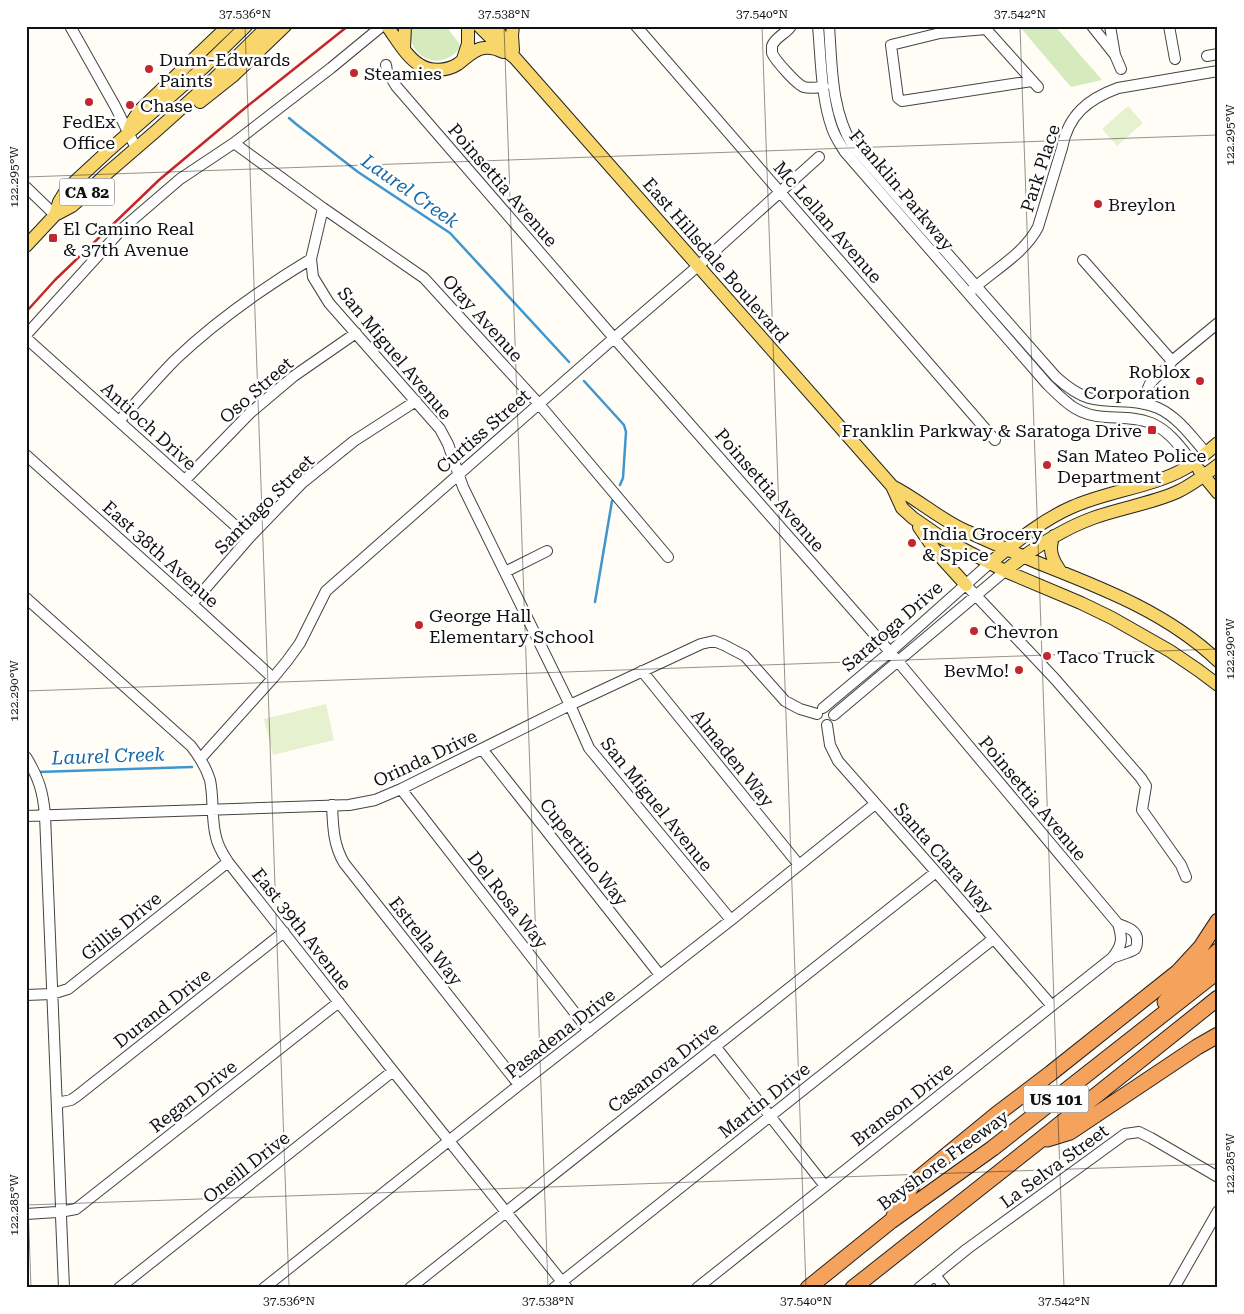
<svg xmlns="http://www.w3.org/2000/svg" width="1244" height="1314" viewBox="0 0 1244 1314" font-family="'Roboto Serif',serif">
<rect width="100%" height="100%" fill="#fffdf5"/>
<path fill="#d5ebbd" d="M410,26H446L461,46C443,74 406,59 410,26Z
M1019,26H1055L1102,80L1071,87Z"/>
<path fill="#e6f2cf" d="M1128,106L1143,123L1117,146L1102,129Z
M326,704L334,740L273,755L264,719Z"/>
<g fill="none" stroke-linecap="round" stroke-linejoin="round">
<path stroke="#3f96cf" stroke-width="2.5" d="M289,118L296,124L358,172L450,233L569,362
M584,381L624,425L626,432L623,478L620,485
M595,602L612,501
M38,772L192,767"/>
<g stroke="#444" stroke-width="12">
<path id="minor" d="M70,26L115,106L136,148
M636,26L995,440
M791,26C786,34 775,37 772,46C772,48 772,51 772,53C775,60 797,85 804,87C810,89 818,87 824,87
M818,26C821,59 821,97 832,128C835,137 840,144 845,152L1047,384C1065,402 1078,416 1106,417C1121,418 1136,417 1151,423C1170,431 1181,448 1193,463
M829,26C832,66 831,111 853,146L1056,377C1066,386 1076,394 1089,398C1111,404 1136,398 1158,408C1178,417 1192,437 1206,453
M1092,26L1115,55L1121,69
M1110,26L1115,55
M1169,26L1175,59
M1207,56L1218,54
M386,65L387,71L396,86L614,338L890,652L1118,924C1123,939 1122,946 1112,958L697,1288
M1032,81L902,101L898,98L891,45L940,33L986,29L1038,87
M234,143L323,208L424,278L539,404L668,557
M26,187L55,215
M323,208L311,259L313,277L329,303L440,429L448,444L463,487L570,705L589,748L731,920
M1083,260L1172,361
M973,289C994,270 1025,253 1038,227L1062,148C1068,115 1088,99 1118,88L1218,71
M26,335L123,228L180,179L234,143L331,68L382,26
M26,338L249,538
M1148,405C1148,400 1147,393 1148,388C1151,377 1167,372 1172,361L1218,323
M119,421C138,401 156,379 176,359C217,320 263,288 311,259
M26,455L192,604L273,678
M185,480L250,413L294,376L356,333
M505,572L547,551
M966,585L1055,679L1141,778L1146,786L1142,810L1181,865L1186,877
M26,598L191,746C199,756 206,767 210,780C214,799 211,819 216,837C218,847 223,854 228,862L393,1071L567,1288
M192,604L249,538L302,483L354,441L416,401
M642,671L799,865
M823,708L890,652L990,563
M834,715L1005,571
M827,725L830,745L838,761L936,872L1052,1006
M482,749L660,975
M26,757C39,778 43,792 45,815L61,1207
M201,758L273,678L287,661L300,643L326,591L614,338L698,266L819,157
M401,789L589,1031
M332,805C333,826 333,844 344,863L519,1085
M26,816L349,805L375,800L401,789L570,705L701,644L714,641L724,645L745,656L785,701L800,709L817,714
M1112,958C1119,955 1129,953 1135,949C1137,947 1137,944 1137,941C1138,930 1126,927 1118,924
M26,995L52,994L68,989L228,862
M715,1046L825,1186
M57,1103L71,1100L77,1096L284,932
M65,1211L76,1209L339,1002
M26,1214L57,1212
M61,1216L64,1288
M935,1275L945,1288
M119,1288L393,1071
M264,1288L519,1085L731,920L875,804
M410,1288L936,872
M554,1288L993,939
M919,1288L967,1249L1125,1134L1139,1132L1151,1138L1218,1177
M1174,1288L1218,1211"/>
</g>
<g stroke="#222" stroke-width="14">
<path id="major" d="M387,26C396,38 407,58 420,65C431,72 447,71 458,64C466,58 474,49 484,48C491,47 497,49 503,52
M479,26L492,39L515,58L892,486L902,508L913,518L942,538L1005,571L1081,603L1112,618L1170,651L1198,670L1218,685
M495,26L510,49
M404,48L405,26
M513,50L512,35L513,26
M463,59L468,44V26
M200,102L234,75L285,26
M129,130L132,122L139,111L228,26
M55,215L59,202L67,189L107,152L204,67L246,26
M26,246L55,215L72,206L79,200L105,175L156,131L214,79L268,26
M1199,470L1218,493
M892,486C918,499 939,519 966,531C993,543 1019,555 1046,566C1107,590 1170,615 1218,661
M919,527L937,553L966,585
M1054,536C1047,549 1053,561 1061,572
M990,563C1016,542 1042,520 1072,507C1108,491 1152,487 1184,469C1197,462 1207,452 1218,443
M1005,571C1032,549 1060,530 1093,518C1120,508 1150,504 1177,492C1192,485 1205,475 1218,465"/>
</g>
<g stroke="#222" stroke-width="17">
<path id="highway" d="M1165,1002L1218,951
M1047,1139L1070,1132L1197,1047L1218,1035
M894,1216L914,1182L997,1114L1051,1073L1178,972L1201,947L1218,921
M808,1288L891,1221L993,1148L1218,971
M853,1288L1039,1141L1218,998"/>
</g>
<use href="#minor" stroke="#fff" stroke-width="10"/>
<use href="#major" stroke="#f9d66b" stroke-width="12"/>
<use href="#highway" stroke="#f5a25d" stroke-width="15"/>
<path stroke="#c4262e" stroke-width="2.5" d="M26,312L55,280L159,180L245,108L348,26"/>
</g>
<path fill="none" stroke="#111" stroke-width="1" stroke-opacity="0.45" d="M245,26L289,1288M504,26L548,1288M762,26L806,1288M1020,26L1064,1288M26,177L1218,135M26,691L1218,649M26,1145L31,1288M26,1205L1218,1164"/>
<g fill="#c4262e" stroke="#fff" stroke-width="2">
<circle cx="149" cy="69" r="5"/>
<circle cx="354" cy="73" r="5"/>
<circle cx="89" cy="102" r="5"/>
<circle cx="130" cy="105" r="5"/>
<circle cx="1098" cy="204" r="5"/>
<rect x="48" y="233" width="10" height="10" rx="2.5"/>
<circle cx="1200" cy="381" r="5"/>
<rect x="1147" y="425" width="10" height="10" rx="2.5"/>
<circle cx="1047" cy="465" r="5"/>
<circle cx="912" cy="543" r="5"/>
<circle cx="419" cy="625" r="5"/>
<circle cx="974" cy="631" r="5"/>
<circle cx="1047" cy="656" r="5"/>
<circle cx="1019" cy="670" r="5"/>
</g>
<g text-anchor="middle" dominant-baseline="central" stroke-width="5" stroke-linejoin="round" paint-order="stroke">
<g fill="#fff" stroke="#585858" stroke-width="1">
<rect x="59.5" y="178.5" width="55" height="27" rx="4"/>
<rect x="1023.5" y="1085.5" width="65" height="27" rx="4"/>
</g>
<g font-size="16" font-weight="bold" fill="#111">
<text x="87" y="192">CA 82</text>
<text x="1056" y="1099">US 101</text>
</g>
<g font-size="18" fill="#111" stroke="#fff" text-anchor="start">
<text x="159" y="59">Dunn-Edwards<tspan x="159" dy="21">Paints</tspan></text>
<text x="364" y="73">Steamies</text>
<text x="140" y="105">Chase</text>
<text x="89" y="121" text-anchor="middle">FedEx<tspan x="89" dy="21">Office</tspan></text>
<text x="1108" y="204">Breylon</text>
<text x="63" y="228">El Camino Real<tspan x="63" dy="21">&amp; 37th Avenue</tspan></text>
<text x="1190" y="371" text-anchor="end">Roblox<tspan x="1190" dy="21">Corporation</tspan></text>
<text x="1142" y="430" text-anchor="end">Franklin Parkway &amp; Saratoga Drive</text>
<text x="1057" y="455">San Mateo Police<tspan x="1057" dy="21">Department</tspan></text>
<text x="922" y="533">India Grocery<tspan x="922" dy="21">&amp; Spice</tspan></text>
<text x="429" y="615">George Hall<tspan x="429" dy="21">Elementary School</tspan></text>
<text x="984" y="631">Chevron</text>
<text x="1057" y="656">Taco Truck</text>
<text x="1009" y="670" text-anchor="end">BevMo!</text>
</g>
<g font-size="18" fill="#111" stroke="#fff">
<text transform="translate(1040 168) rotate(-72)">Park Place</text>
<text transform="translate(503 185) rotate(49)">Poinsettia Avenue</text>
<text transform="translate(902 190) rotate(50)">Franklin Parkway</text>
<text transform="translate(828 222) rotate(49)">Mc Lellan Avenue</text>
<text transform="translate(716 260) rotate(49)">East Hillsdale Boulevard</text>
<text transform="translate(483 318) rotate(48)">Otay Avenue</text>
<text transform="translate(395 353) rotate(50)">San Miguel Avenue</text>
<text transform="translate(256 390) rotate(-41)">Oso Street</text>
<text transform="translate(149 426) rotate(42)">Antioch Drive</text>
<text transform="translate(483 431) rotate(-41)">Curtiss Street</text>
<text transform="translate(770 490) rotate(49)">Poinsettia Avenue</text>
<text transform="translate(264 504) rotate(-45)">Santiago Street</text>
<text transform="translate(161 554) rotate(42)">East 38th Avenue</text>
<text transform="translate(892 626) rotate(-41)">Saratoga Drive</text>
<text transform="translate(425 758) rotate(-25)">Orinda Drive</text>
<text transform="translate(733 758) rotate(51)">Almaden Way</text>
<text transform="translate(1033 798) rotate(50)">Poinsettia Avenue</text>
<text transform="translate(657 804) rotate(51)">San Miguel Avenue</text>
<text transform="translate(584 852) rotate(52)">Cupertino Way</text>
<text transform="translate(944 858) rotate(49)">Santa Clara Way</text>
<text transform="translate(508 900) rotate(52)">Del Rosa Way</text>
<text transform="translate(121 926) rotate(-39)">Gillis Drive</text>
<text transform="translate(302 929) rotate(52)">East 39th Avenue</text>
<text transform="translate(426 941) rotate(52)">Estrella Way</text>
<text transform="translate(162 1008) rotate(-38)">Durand Drive</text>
<text transform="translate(560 1033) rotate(-38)">Pasadena Drive</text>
<text transform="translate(663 1067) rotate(-38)">Casanova Drive</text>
<text transform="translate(193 1096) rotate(-38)">Regan Drive</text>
<text transform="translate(764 1100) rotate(-38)">Martin Drive</text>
<text transform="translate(902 1104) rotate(-38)">Branson Drive</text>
<text transform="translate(943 1160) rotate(-36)">Bayshore Freeway</text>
<text transform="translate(1054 1166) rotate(-36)">La Selva Street</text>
<text transform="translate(246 1167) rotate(-38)">Oneill Drive</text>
</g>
<g font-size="19" font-style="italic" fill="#1768a6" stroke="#fff">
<text transform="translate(410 191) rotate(35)">Laurel Creek</text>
<text transform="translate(108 756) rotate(-2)">Laurel Creek</text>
</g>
</g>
<rect width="1244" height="1314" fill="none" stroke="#ffffff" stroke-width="55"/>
<rect x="28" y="28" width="1188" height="1258" fill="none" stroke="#111" stroke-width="2"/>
<g font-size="12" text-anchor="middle" fill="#111">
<text x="245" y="18">37.536°N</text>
<text x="504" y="18">37.538°N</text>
<text x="762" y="18">37.540°N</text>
<text x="1020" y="18">37.542°N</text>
<text transform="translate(1230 135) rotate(-90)" y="4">122.295°W</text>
<text transform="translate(14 177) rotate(-90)" y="4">122.295°W</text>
<text transform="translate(1230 649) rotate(-90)" y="4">122.290°W</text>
<text transform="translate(14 691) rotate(-90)" y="4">122.290°W</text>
<text transform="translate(1230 1164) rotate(-90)" y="4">122.285°W</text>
<text transform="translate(14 1205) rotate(-90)" y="4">122.285°W</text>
<text x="289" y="1305">37.536°N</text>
<text x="548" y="1305">37.538°N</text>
<text x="806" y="1305">37.540°N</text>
<text x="1064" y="1305">37.542°N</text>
</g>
</svg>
